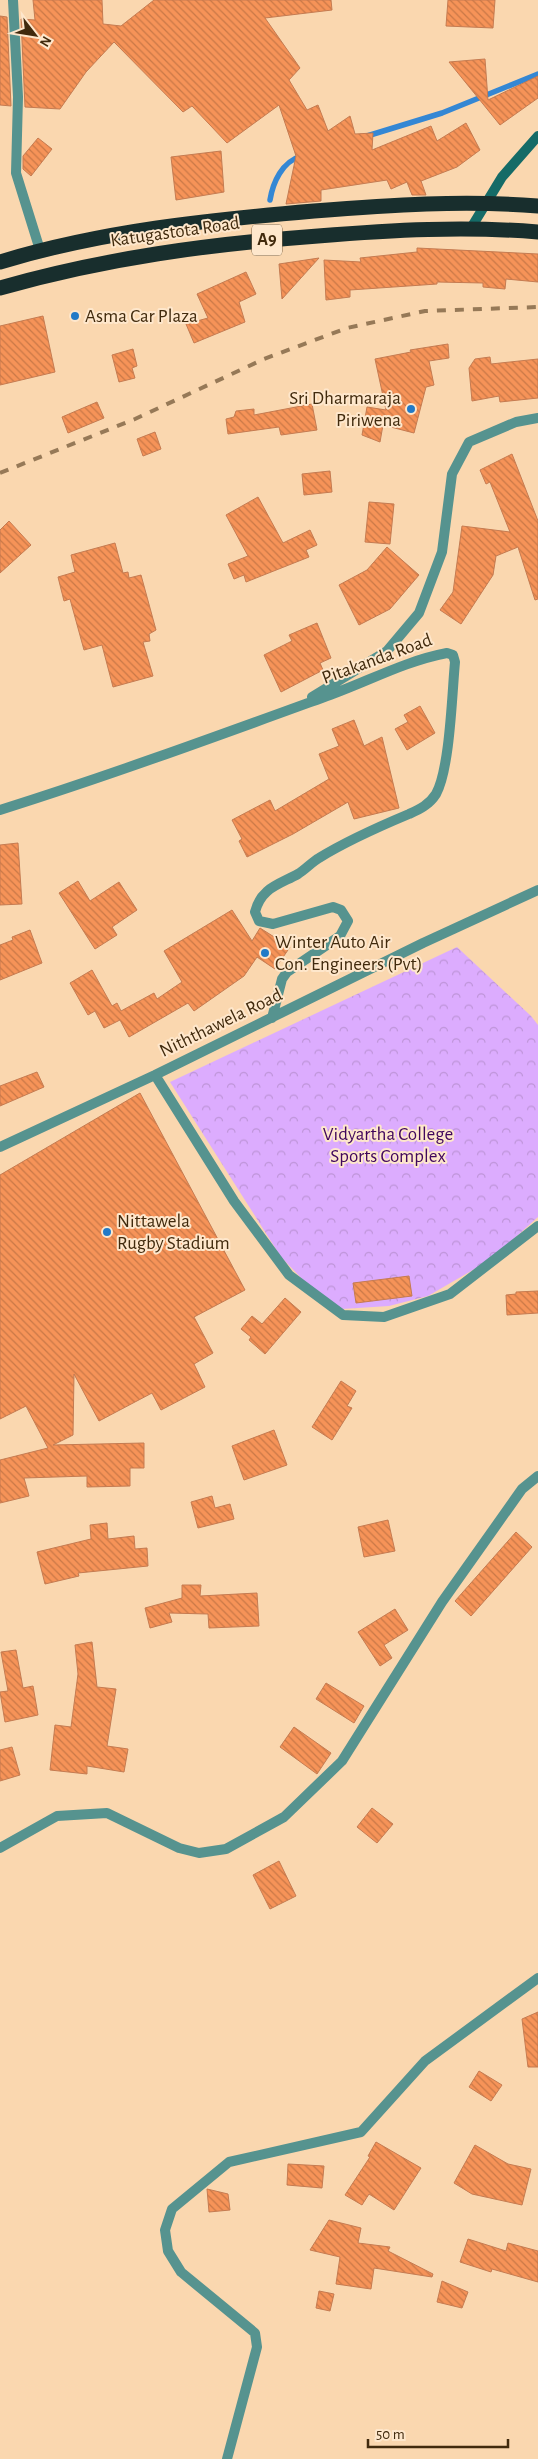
<svg xmlns="http://www.w3.org/2000/svg" width="538" height="2459" viewBox="0 0 538 2459" font-family="'Alegreya Sans',sans-serif">
<defs>
<pattern id="park-crowns" width="20" height="18" patternUnits="userSpaceOnUse" patternTransform="scale(1.25)"><rect width="20" height="18" fill="#dcacfe"/><path d="M2 6a3 3 0 1 1 6 0M12 15a3 3 0 1 1 6 0" fill="none" stroke="#be94d8"/></pattern>
<pattern id="building-back-hatch" width="6" height="6" patternUnits="userSpaceOnUse" patternTransform="scale(1.25)"><rect width="6" height="6" fill="#f69358"/><path d="M-1 5l2 2M0 0l6 6M5-1l2 2" fill="none" stroke="#c97847"/></pattern>
</defs>
<rect width="100%" height="100%" fill="#fad7af"/>
<path fill="url(#park-crowns)" d="M457,947L531,1016L538,1025V1217L490,1260L428,1296L389,1306L342,1309L308,1285L281,1257L170,1082Z"/>
<g fill="none" stroke-linecap="round" stroke-linejoin="round">
<path stroke="#3487d4" stroke-width="5.5" d="M367,136L442,113L538,74
M270,200C273,182 282,162 301,156"/>
</g>
<path fill="url(#building-back-hatch)" stroke="#c57b51" d="M33,0H102L103,24L121,26L154,0H331L332,10L265,18L300,68L289,80L307,110L318,105L328,131L350,116L355,134L373,133L372,150L431,126L437,141L466,123L480,150L457,167L421,181L426,195H412L407,182L391,189L387,180L321,190V201L286,204L296,156L279,105L227,143L192,106L183,112L114,42L86,72L60,109L25,107L21,19L35,20Z
M448,0H495L493,28L446,26Z
M0,16L7,17L11,106L0,105Z
M485,59L488,100L538,76V98L500,125L449,62Z
M38,138L52,149L31,176L23,169V156Z
M221,151L224,192L176,200L171,157Z
M417,248L538,254V282L506,279L505,289L483,287V283L437,282V284L350,290V297L326,300L324,260L361,262L360,258L417,252Z
M319,258L282,299L279,264Z
M246,272L256,294L239,302L245,322L194,343L186,324L208,318L197,294Z
M43,316L55,372L0,385V326Z
M448,344L449,358L429,361L434,385L426,387L414,433L383,425L380,442L362,435L367,407L386,410L375,359L411,352L410,350Z
M133,349L137,366L132,368L135,378L119,382L112,355Z
M490,357L491,364L538,359V398L500,402L499,396L472,401L469,368L475,359Z
M97,402L104,418L68,433L62,417Z
M312,404L317,430L281,435L279,427L228,434L226,419L234,417L236,411L254,409V415Z
M155,432L161,449L143,456L137,439Z
M512,454L538,521V599L535,600L518,547L496,556L493,575L461,624L440,610L453,592L462,526L510,532L490,482L486,484L480,470Z
M330,471L332,492L304,495L302,474Z
M258,497L283,543L310,530L317,545L306,550L309,557L246,582L244,575L234,579L228,564L248,556L226,515Z
M369,502L394,504L390,544L365,542Z
M9,521L31,545L0,573V530Z
M115,543L123,573L128,572L129,578L141,575L156,630L149,634L150,641L143,642L153,676L113,687L102,645L84,650L70,599L64,601L58,577L75,572L71,555Z
M387,547L419,575L390,609L359,625L339,585L367,570Z
M317,623L331,658L320,663L323,670L281,692L264,655L292,641L289,635Z
M420,706L435,733L407,750L395,729L408,722L404,715Z
M354,720L364,746L382,737L399,808L354,819L348,802L293,834L247,857L239,841L242,839L232,820L270,800L275,811L329,779L319,754L339,746L332,729Z
M18,843L22,904L0,905V845Z
M78,881L90,901L119,882L137,910L112,927L117,935L95,949L59,893Z
M232,910L252,941L260,928L290,947L275,969L257,957L244,976L194,1011L188,1003L129,1037L120,1020L104,1028L95,1011L88,1015L70,983L92,970L112,1006L117,1003L121,1011L154,993L157,999L182,982L164,951Z
M30,930L42,963L0,980V945L13,940L12,937Z
M37,1072L44,1087L0,1106V1086Z
M140,1093L245,1290L194,1317L213,1353L194,1364L205,1387L161,1410L152,1393L99,1421L74,1374L73,1435L53,1445L144,1443V1468H130V1486L87,1487V1476L24,1478L29,1496L0,1503V1460L48,1448L26,1406L0,1419V1175Z
M409,1276L412,1296L356,1303L353,1283Z
M538,1291V1313L507,1315L506,1295L516,1294V1292Z
M285,1298L301,1312L265,1354L249,1340L251,1337L241,1329L252,1316L262,1324Z
M341,1381L356,1391L347,1406L352,1408L332,1440L312,1427Z
M274,1430L287,1465L244,1480L232,1446Z
M212,1496L215,1508L230,1504L234,1519L198,1528L191,1502Z
M388,1520L395,1551L364,1557L358,1527Z
M107,1523L108,1539L134,1536L135,1549L147,1548L148,1566L78,1573L79,1576L45,1584L37,1552L91,1539L90,1525Z
M516,1532L532,1547L471,1616L455,1601Z
M182,1585H201L200,1596L257,1593L259,1626L209,1628L208,1614L169,1613L172,1622L150,1628L145,1608L182,1598Z
M395,1609L408,1630L384,1645L392,1658L380,1666L358,1632Z
M92,1642L97,1687L116,1689L107,1746L128,1749L124,1772L87,1766V1774L50,1770L55,1725L71,1727L78,1674L75,1645Z
M16,1650L23,1688L33,1686L38,1715L5,1722L0,1692L8,1691L1,1652Z
M326,1683L364,1706L354,1723L316,1699Z
M294,1727L331,1753L317,1774L280,1747Z
M12,1747L20,1775L0,1781V1750Z
M372,1808L393,1824L377,1843L357,1827Z
M279,1861L296,1896L270,1909L253,1875Z
M538,2012V2067H528L522,2019Z
M479,2071L502,2085L491,2101L469,2087Z
M376,2142L421,2168L394,2210L369,2194L362,2205L345,2195L370,2157L368,2156Z
M475,2145L508,2164L531,2169L522,2205L472,2194L454,2183Z
M288,2164L324,2166L322,2188L287,2185Z
M207,2189L228,2194L230,2210L209,2212Z
M329,2220L361,2228L358,2243L390,2247L388,2251L433,2274L432,2277L374,2268L371,2289L336,2284L340,2257L310,2250Z
M468,2239L506,2251L508,2243L538,2251V2282L492,2269L491,2272L460,2262Z
M442,2281L468,2292L462,2308L437,2302Z
M319,2291L334,2294L330,2311L316,2308Z"/>
<g fill="none" stroke-linecap="round" stroke-linejoin="round">
<path stroke="#56938f" stroke-width="10" d="M13,0L18,97L16,173L40,250
M312,697L387,651L419,613L442,552L452,474L469,442L516,422L538,418
M0,810C111,775 220,735 330,695C369,681 405,661 447,653L453,655L455,662C452,693 450,769 436,794C429,805 420,809 409,814C378,827 348,840 319,858C312,862 306,869 298,874C278,885 261,888 255,912L259,921L273,924L333,907L341,910L348,921L340,936L287,972L282,979L272,1018
M155,1075L234,1201L289,1275L343,1315L384,1317L450,1294L538,1226
M0,1147L155,1075L423,943L538,890
M0,1848L57,1816L107,1813L179,1848L199,1853L226,1849L284,1817L342,1761L442,1602L522,1489L538,1476
M227,2459L257,2347L255,2333L181,2272L168,2251L165,2230L172,2209L229,2162L361,2132L425,2061L538,1978"/>
<path stroke="#156b67" stroke-width="10" d="M471,228L502,177L538,136"/>
<path stroke="#182e2d" stroke-width="15" d="M0,262C102,231 208,220 314,211C389,205 464,200 538,206
M0,288C105,258 210,244 318,236C392,230 464,226 538,232"/>
<path stroke="#967957" stroke-width="4" stroke-dasharray="9 9" stroke-linecap="butt" d="M0,473L135,419L264,359L347,328L425,311L538,307"/>
</g>
<g fill="#227ac7" stroke="#fee7cc" stroke-width="2">
<circle cx="75" cy="316" r="5"/>
<circle cx="411" cy="409" r="5"/>
<circle cx="265" cy="953" r="5"/>
<circle cx="107" cy="1232" r="5"/>
</g>
<g text-anchor="middle" dominant-baseline="central" stroke-width="4" stroke-linejoin="round" paint-order="stroke">
<rect fill="#fee7cc" stroke="#7a6346" stroke-width="1" x="252" y="224.5" width="30" height="31" rx="4"/>
<g font-size="18" font-weight="bold" fill="#412a0d">
<text x="267" y="240">A9</text>
</g>
<g font-size="19" fill="#412a0d" stroke="#fee7cc">
<text transform="translate(175 232) rotate(-8)">Katugastota Road</text>
<text transform="translate(377 659) rotate(-20)">Pitakanda Road</text>
<text transform="translate(221 1023) rotate(-26)">Niththawela Road</text>
</g>
<g font-size="19" fill="#412a0d" stroke="#fee7cc" text-anchor="start">
<text x="85" y="316">Asma Car Plaza</text>
<text x="401" y="398" text-anchor="end">Sri Dharmaraja<tspan x="401" dy="22">Piriwena</tspan></text>
<text x="275" y="942">Winter Auto Air<tspan x="275" dy="22">Con. Engineers (Pvt)</tspan></text>
<text x="117" y="1221">Nittawela<tspan x="117" dy="22">Rugby Stadium</tspan></text>
</g>
<g font-size="19" fill="#40065c" stroke="#fee7cc">
<text x="388" y="1134">Vidyartha College<tspan x="388" dy="22">Sports Complex</tspan></text>
</g>
</g>
<g transform="translate(35 35) rotate(121)" stroke="#fee7cc" stroke-width="4" paint-order="stroke">
<path d="M0-4L9 19L0 12L-9 19Z" fill="#412a0d"/>
<text y="-8" font-size="14" font-weight="bold" text-anchor="middle" fill="#412a0d">N</text>
</g>
<path d="M368 2439v8h140v-8" fill="none" stroke="#412a0d" stroke-width="2.5"/>
<text x="376" y="2439" font-size="15" fill="#412a0d" stroke="#fee7cc" stroke-width="4" paint-order="stroke">50 m</text>
</svg>
